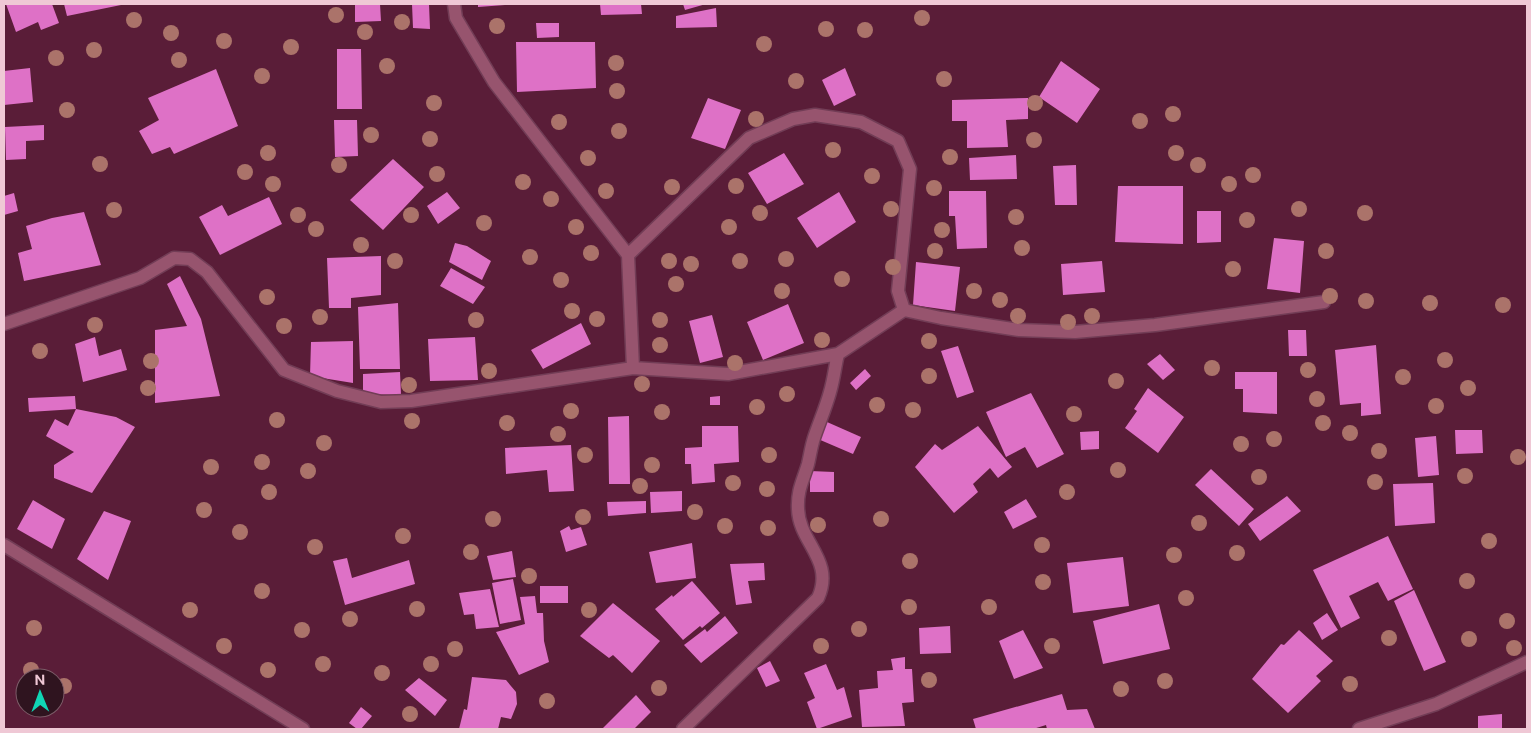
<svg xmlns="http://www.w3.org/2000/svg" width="1531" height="733" viewBox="0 0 1531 733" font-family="'Public Sans',sans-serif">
<rect width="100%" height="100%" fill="#5a1d38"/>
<path fill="#de71c6" d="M6,4H52L59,23L41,30L38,22L16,32Z
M64,4H121V5L67,16Z
M355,4H380L381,21L355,22Z
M412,4H429L430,29L413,28Z
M478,4H505V5L478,7Z
M600,4H641L642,14L601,15Z
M683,4H706L685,10Z
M716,8L717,27L676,28V16Z
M536,23H559V37L537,38Z
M516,42H595L596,88L517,92Z
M337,49H361L362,109H337Z
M1061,61L1100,89L1077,123L1039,97Z
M30,68L33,102L4,105V71Z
M845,68L856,95L834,106L822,80Z
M216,69L238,126L174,154L170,147L152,154L139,131L159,120L148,98Z
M708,98L741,110L725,149L691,138Z
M1028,98V119L1006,120L1008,147L967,148V121H952V100Z
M334,120H357L358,156L335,157Z
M44,125V140L26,141V159L6,160L5,127Z
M784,153L804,184L767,204L748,173Z
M1016,155L1017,179L970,180L969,158Z
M393,159L424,187L383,230L350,200Z
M1076,165L1077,205H1055L1053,166Z
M1118,186H1183V244L1115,242Z
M949,191H986L987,248L957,249L955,216H949Z
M447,192L460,208L438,224L427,206Z
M839,192L856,222L817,248L797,218Z
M14,193L18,211L4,215V196Z
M269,197L282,224L220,255L199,217L222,205L228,216Z
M1197,211H1221V242L1197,243Z
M84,212L101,265L24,281L18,253L32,249L26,226L52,218Z
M1274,238L1304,241L1300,293L1267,289Z
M455,243L467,246L491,261L482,280L449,262Z
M381,256V295L351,298V308H329L327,258Z
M1102,261L1105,292L1063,295L1061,264Z
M916,262L960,267L955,311L913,305Z
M451,268L485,287L473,304L440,286Z
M180,276L201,319L220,396L155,403V330L187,326L167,284Z
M398,303L400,369H360L358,307Z
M788,304L804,343L763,360L747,322Z
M712,315L723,357L700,363L689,321Z
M581,323L591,344L543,369L531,350Z
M1288,330H1306L1307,356H1289Z
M95,337L99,356L121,349L127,370L83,382L75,344Z
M475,337L478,380L430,381L428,339Z
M353,341V383L310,376L311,342Z
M1376,345L1381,414L1361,416V403L1340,405L1335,350Z
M958,346L974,392L957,398L941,351Z
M1160,354L1175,370L1163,380L1147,364Z
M865,369L871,376L856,390L850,383Z
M400,372L401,395L363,394V374Z
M1235,372H1277V414L1243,412V389H1235Z
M1148,388L1184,417L1158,453L1125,428L1137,411L1134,409Z
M1031,393L1064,454L1037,468L1025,447L1006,457L986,412Z
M75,396L76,409L29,412L28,398Z
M720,396V405H710V397Z
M76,409L116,417L135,427L92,493L54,478V465L74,452L46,436L55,419L68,426Z
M629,416L630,484H609L608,417Z
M827,422L861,437L853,454L818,439Z
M702,426H738L739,462L714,464L715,482L692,484L691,464H685V448L702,447Z
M978,426L1012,467L998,478L990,468L973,484L978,492L954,513L915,467L935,444L942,450Z
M1455,430H1482L1483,453L1456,454Z
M1099,431V449L1081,450L1080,432Z
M1436,436L1439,475L1418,477L1415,438Z
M571,445L574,491L549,492L547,470L506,474L505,448Z
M1211,469L1254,509L1239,526L1195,485Z
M810,471L834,472V492H810Z
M1433,483L1435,523L1395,526L1393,484Z
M682,491V511L651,513L650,492Z
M1287,496L1301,511L1260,541L1248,524Z
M1026,499L1037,517L1013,529L1004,512Z
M33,500L65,519L52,549L17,529Z
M646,501V513L608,516L607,502Z
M104,511L131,521L108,580L77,559Z
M569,526L571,530L581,527L587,545L566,552L560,531Z
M1388,536L1413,589L1388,601L1378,582L1349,596L1360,618L1341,628L1313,570Z
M692,543L696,578L656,583L649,552Z
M512,551L516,577L493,580L487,556Z
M1123,557L1129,606L1073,613L1067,563Z
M347,558L352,578L409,560L415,584L345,605L333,561Z
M764,563L765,580L748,581L752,603L736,605L730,564Z
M513,579L521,620L500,624L492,583Z
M692,581L720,613L702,628L700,626L683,640L655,609L672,595L673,597Z
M540,586H568V603H540Z
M490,589L499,627L476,629L474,614L464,615L459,593Z
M1414,590L1446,662L1424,671L1394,601Z
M535,596L537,613H543L544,641L549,662L519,675L496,632L525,624L520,597Z
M613,603L660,641L632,673L613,655L609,658L580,636Z
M1159,604L1170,649L1103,664L1093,621Z
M1327,613L1338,630L1322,640L1313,623Z
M725,616L738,633L701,663L684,645L705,629L707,632Z
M950,626L951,653L920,654L919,628Z
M1023,630L1043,668L1014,679L999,641Z
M1299,630L1333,661L1316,676L1321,681L1288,713L1252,679L1281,644L1284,645Z
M905,657V669H912L914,702L902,703L905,726L862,727L859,690L878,688L877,671L893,670L891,659Z
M770,661L780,681L766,687L757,668Z
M826,664L837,690L844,687L852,717L817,729L807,702L815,698L804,673Z
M472,677L506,680L516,692L517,704L511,719L501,717L498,729H459L464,709L467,710Z
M419,678L447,700L435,716L405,690Z
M1062,694L1067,710L1087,709L1095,729H1047L1046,725L1033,729H976L973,719Z
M636,695L651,712L634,729H602Z
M361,707L372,716L361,729H357L349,723Z
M1502,714V729H1478V716Z"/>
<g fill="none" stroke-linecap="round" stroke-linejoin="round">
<g stroke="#723d56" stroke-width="15">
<path id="minor" d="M454,4L456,18L494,82L628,255L633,368
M628,255L749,138L793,119L815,115L861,122L898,141L910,169L898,291L904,310
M4,324L140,278L174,258L190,259L207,272L284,370L337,391L381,402L411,401L633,368L728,374L838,354L904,310L941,318L1019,330L1075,332L1155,325L1324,302
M4,545L303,729
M683,729L818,598C835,560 799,543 798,509C797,490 803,481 808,464C810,456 811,447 814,438C819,423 826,407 830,392C834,379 835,366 838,354
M1359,729L1436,704L1527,662"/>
</g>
<use href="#minor" stroke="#97546e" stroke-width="12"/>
</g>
<g fill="#ab736a">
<circle cx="336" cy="15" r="8"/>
<circle cx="922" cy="18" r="8"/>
<circle cx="134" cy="20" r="8"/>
<circle cx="402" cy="22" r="8"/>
<circle cx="497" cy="26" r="8"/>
<circle cx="826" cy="29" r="8"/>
<circle cx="865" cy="30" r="8"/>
<circle cx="365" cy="32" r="8"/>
<circle cx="171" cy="33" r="8"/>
<circle cx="224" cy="41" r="8"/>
<circle cx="764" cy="44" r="8"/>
<circle cx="291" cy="47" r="8"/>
<circle cx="94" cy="50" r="8"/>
<circle cx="56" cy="58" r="8"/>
<circle cx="179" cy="60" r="8"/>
<circle cx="616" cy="63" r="8"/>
<circle cx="387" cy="66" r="8"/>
<circle cx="262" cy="76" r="8"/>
<circle cx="944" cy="79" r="8"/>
<circle cx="796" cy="81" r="8"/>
<circle cx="617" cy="91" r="8"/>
<circle cx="434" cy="103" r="8"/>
<circle cx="1035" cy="103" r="8"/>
<circle cx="67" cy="110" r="8"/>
<circle cx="1173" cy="114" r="8"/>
<circle cx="756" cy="119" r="8"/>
<circle cx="1140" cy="121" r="8"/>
<circle cx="559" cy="122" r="8"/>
<circle cx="619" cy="131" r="8"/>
<circle cx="371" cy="135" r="8"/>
<circle cx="430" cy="139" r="8"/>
<circle cx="1034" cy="140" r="8"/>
<circle cx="833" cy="150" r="8"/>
<circle cx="268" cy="153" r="8"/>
<circle cx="1176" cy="153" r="8"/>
<circle cx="950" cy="157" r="8"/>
<circle cx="588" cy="158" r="8"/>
<circle cx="100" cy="164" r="8"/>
<circle cx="339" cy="165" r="8"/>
<circle cx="1198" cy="165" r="8"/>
<circle cx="245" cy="172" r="8"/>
<circle cx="437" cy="174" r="8"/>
<circle cx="1253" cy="175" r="8"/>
<circle cx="872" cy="176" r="8"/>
<circle cx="523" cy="182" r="8"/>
<circle cx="273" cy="184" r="8"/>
<circle cx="1229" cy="184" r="8"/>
<circle cx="736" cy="186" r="8"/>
<circle cx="672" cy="187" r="8"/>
<circle cx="934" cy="188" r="8"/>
<circle cx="606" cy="191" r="8"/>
<circle cx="551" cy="199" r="8"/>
<circle cx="891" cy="209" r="8"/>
<circle cx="1299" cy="209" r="8"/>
<circle cx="114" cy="210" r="8"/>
<circle cx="760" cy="213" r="8"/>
<circle cx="1365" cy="213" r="8"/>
<circle cx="298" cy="215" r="8"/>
<circle cx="411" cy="215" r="8"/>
<circle cx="1016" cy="217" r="8"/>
<circle cx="1247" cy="220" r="8"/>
<circle cx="484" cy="223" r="8"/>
<circle cx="576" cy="227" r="8"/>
<circle cx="729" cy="227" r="8"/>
<circle cx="316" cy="229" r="8"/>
<circle cx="942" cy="230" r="8"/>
<circle cx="361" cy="245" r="8"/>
<circle cx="1022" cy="248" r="8"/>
<circle cx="935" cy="251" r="8"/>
<circle cx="1326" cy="251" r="8"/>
<circle cx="591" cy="253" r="8"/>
<circle cx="530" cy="257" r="8"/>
<circle cx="786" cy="259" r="8"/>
<circle cx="395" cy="261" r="8"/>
<circle cx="669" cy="261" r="8"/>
<circle cx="740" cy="261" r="8"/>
<circle cx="691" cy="264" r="8"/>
<circle cx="893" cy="267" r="8"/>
<circle cx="1233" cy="269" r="8"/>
<circle cx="842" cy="279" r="8"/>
<circle cx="561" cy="280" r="8"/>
<circle cx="676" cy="284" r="8"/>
<circle cx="782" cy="291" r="8"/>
<circle cx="974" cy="291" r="8"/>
<circle cx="1330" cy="296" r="8"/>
<circle cx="267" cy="297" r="8"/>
<circle cx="1000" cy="300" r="8"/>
<circle cx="1366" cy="301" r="8"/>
<circle cx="1430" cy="303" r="8"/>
<circle cx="1503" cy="305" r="8"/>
<circle cx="572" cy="311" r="8"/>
<circle cx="1018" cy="316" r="8"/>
<circle cx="1092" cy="316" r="8"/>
<circle cx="320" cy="317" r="8"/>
<circle cx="597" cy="319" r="8"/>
<circle cx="476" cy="320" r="8"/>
<circle cx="660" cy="320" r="8"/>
<circle cx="1068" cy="322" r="8"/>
<circle cx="95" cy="325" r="8"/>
<circle cx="284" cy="326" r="8"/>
<circle cx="822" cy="340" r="8"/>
<circle cx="929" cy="341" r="8"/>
<circle cx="660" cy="345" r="8"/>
<circle cx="40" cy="351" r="8"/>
<circle cx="1445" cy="360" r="8"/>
<circle cx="151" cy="361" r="8"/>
<circle cx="735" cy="363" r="8"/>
<circle cx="1212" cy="368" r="8"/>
<circle cx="1308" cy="370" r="8"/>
<circle cx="489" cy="371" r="8"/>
<circle cx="929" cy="376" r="8"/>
<circle cx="1403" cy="377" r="8"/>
<circle cx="1116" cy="381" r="8"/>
<circle cx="642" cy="384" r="8"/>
<circle cx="409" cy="385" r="8"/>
<circle cx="148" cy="388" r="8"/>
<circle cx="1468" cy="388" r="8"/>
<circle cx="787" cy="394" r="8"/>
<circle cx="1317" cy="399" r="8"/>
<circle cx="877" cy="405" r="8"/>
<circle cx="1436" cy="406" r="8"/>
<circle cx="757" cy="407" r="8"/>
<circle cx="913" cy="410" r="8"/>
<circle cx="571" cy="411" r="8"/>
<circle cx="662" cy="412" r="8"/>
<circle cx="1074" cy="414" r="8"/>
<circle cx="277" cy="420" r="8"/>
<circle cx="412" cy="421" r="8"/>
<circle cx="507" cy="423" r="8"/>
<circle cx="1323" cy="423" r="8"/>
<circle cx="1350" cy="433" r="8"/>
<circle cx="558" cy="434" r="8"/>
<circle cx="1274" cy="439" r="8"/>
<circle cx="324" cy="443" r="8"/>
<circle cx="1241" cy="444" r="8"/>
<circle cx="1379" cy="451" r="8"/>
<circle cx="585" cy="455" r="8"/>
<circle cx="769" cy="455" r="8"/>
<circle cx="1518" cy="457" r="8"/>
<circle cx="262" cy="462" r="8"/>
<circle cx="652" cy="465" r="8"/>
<circle cx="211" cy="467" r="8"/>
<circle cx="1118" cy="470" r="8"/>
<circle cx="308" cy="471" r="8"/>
<circle cx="1465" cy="476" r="8"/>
<circle cx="1259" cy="477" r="8"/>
<circle cx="1375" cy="482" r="8"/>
<circle cx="733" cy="483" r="8"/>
<circle cx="640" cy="486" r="8"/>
<circle cx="767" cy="489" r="8"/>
<circle cx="269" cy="492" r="8"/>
<circle cx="1067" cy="492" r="8"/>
<circle cx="204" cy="510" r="8"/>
<circle cx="695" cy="512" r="8"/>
<circle cx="583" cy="517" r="8"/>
<circle cx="493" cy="519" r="8"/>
<circle cx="881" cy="519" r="8"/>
<circle cx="1199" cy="523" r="8"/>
<circle cx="818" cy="525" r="8"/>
<circle cx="725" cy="526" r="8"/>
<circle cx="768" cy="528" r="8"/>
<circle cx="240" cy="532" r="8"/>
<circle cx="403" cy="536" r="8"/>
<circle cx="1489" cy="541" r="8"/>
<circle cx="1042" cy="545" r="8"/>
<circle cx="315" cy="547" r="8"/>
<circle cx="471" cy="552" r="8"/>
<circle cx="1237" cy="553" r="8"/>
<circle cx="1174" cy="555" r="8"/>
<circle cx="910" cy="561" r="8"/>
<circle cx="529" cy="576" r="8"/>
<circle cx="1467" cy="581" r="8"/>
<circle cx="1043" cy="582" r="8"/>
<circle cx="262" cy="591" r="8"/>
<circle cx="1186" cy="598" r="8"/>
<circle cx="909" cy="607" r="8"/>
<circle cx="989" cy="607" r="8"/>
<circle cx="417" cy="609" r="8"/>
<circle cx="190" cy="610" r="8"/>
<circle cx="589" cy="610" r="8"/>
<circle cx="350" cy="619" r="8"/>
<circle cx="1507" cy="621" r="8"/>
<circle cx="34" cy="628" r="8"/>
<circle cx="859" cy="629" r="8"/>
<circle cx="302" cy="630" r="8"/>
<circle cx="1389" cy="638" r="8"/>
<circle cx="1469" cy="639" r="8"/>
<circle cx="224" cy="646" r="8"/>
<circle cx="821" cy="646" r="8"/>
<circle cx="1052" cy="646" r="8"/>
<circle cx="1514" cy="648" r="8"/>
<circle cx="455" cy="649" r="8"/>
<circle cx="323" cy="664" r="8"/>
<circle cx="431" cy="664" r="8"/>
<circle cx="31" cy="670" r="8"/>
<circle cx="268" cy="670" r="8"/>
<circle cx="382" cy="673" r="8"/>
<circle cx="929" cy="680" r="8"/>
<circle cx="1165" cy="681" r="8"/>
<circle cx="1350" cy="684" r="8"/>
<circle cx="64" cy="686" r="8"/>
<circle cx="659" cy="688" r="8"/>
<circle cx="1121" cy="689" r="8"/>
<circle cx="547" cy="701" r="8"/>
<circle cx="410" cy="714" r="8"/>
</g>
<rect width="1531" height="733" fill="none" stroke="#efc8d5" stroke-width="10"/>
<g transform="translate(40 693) rotate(359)"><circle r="24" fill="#2f141f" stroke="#7c5c68"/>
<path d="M0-4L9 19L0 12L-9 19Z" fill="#10d5b4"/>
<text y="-8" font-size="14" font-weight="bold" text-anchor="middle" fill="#efc8d5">N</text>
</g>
</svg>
